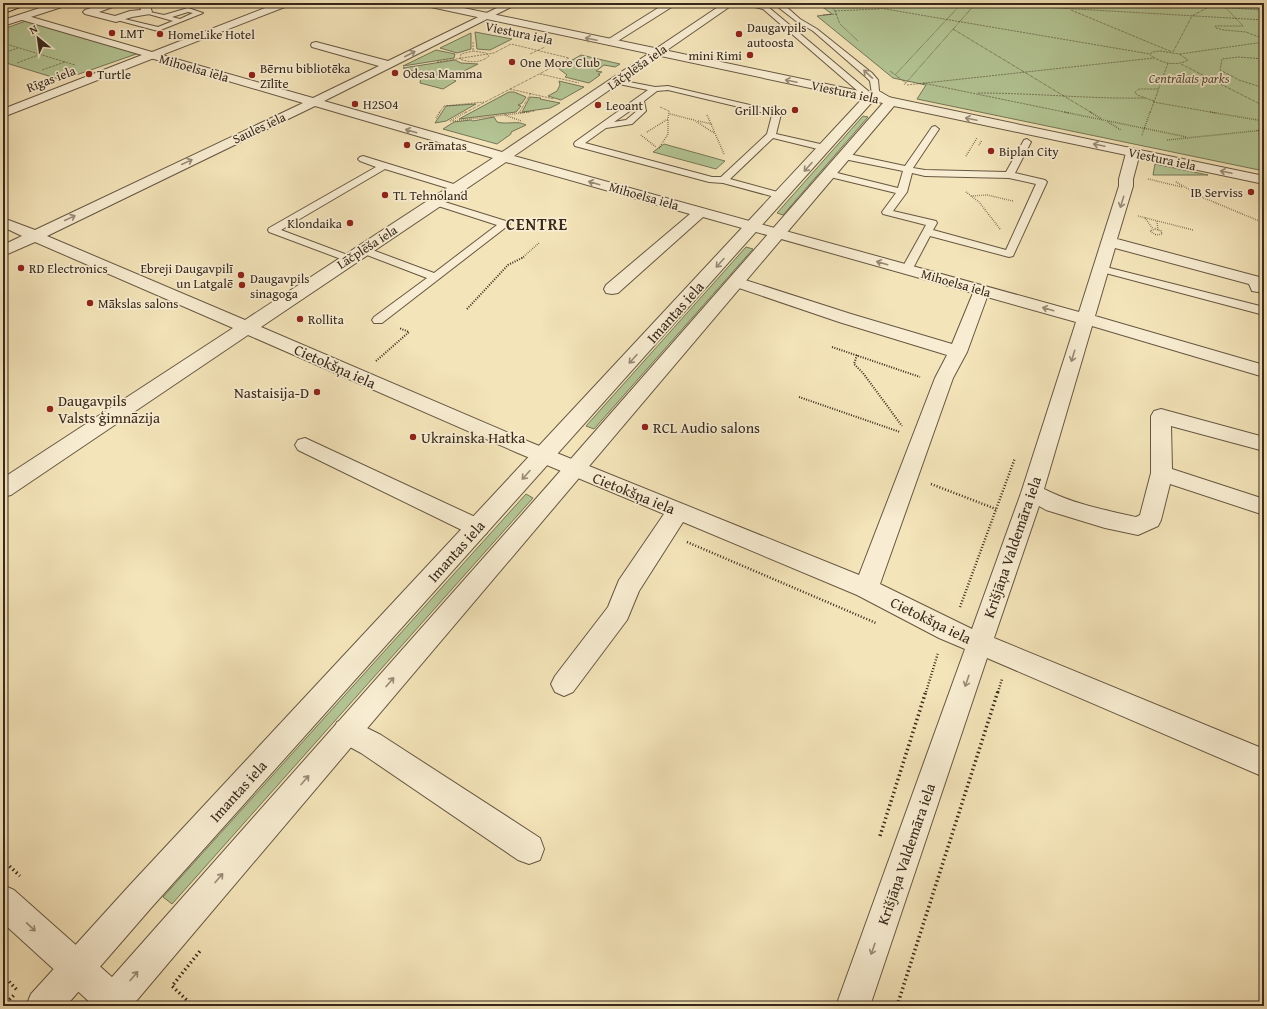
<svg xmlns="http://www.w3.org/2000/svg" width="1267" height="1009" viewBox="0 0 1267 1009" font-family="'Gentium Book Plus',serif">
<rect width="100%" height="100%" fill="#f4e4b9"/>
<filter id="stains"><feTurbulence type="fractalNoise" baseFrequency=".005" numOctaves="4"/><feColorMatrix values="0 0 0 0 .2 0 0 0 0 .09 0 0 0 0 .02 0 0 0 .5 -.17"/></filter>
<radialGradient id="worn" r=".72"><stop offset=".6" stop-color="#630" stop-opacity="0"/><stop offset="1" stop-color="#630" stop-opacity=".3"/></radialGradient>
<path fill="#b4c595" stroke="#767658" d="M817,3H1264V171L917,99L926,85L893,78L817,16L832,14Z
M26,21L139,53L62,80L3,62V29Z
M475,32L512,39L490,50L477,49Z
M471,33V49L457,53L440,48Z
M436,50L455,54L454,58L403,66Z
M581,55L620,64L615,67L604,65L596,71L602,72L598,74L600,75L589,83L565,77L567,75L558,68Z
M455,60L461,63L478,64L450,78L456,81L443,89L420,83L421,77L417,75L421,73L403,68Z
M559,81L584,87L561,100L548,96L557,91L560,85Z
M509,92H514L526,97L522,103L518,105L521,106L516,112L459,119Z
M530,97L541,98L540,99L560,103L550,108L522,112Z
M476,104L446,121L435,123L446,106Z
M863,116L868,117L783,215L777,213Z
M494,117L497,122C508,125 517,120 526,125L511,132V134L497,144L443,129L454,122L471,120L473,121Z
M664,144L725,161L716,169L653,152Z
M1155,164L1208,175H1153Z
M746,247L753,249L594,429L586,426Z
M526,494L533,498L172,904L163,897Z"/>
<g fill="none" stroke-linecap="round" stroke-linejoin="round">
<g stroke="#665742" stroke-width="2">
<path id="service" d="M738,3H753L767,6L873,95V99H867L763,9Z
M776,3H782L800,19L817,29L872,73L878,80L879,91L891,98V102H885L872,94L870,81L866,77L813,31L796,21L778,7Z
M188,8L203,13L158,31L113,19L116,17L158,27L173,21L145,13V11L164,15ZM188,12L193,13L180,19L172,17Z
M614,79L655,87L668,86L780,112L781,114L776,134L829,146L830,148L826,151L773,138L730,179L785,194L787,196L782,199L723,183L709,182L575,146L574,144L575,142L648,90L614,83ZM668,90L772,115L767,134L721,177H712L585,143L606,128L632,124L646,111L644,101L657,91ZM637,106L638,110L626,120L614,122Z
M935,126L939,129L913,168L925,170L1006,172L1024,140L1027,139L1031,142L1015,173L1045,180L1047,182L1013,256L1009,257L930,236L911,272H903L901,270L926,225L883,214L882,212L896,193L826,176L824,174L829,171L898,188L903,171L844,159L839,156L844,153L905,166L932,127ZM912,173L925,176L1009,178L1036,184L1006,250L933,230L937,223L936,221L893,211L907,192Z
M363,156L460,186L462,188L457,191L385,169L281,230L353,257L354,259L353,261L349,262L269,232L268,230L269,228L376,167L360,161L358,159L360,157Z
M435,199L509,222L510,224L382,323H374L372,320L374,317L427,278L359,252L358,250L359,248H367L434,273L497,225L432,204L430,202Z
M1102,266L1264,307V315L1098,271L1097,269Z"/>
</g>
<g stroke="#665742" stroke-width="2">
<path id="pedestrian" d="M278,3H292L290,5L3,117V109L142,55L22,20L20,18L22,16H28L152,52Z"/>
</g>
<g stroke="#665742" stroke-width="2">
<path id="minor" d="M55,3H70L68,5L3,26V20Z
M106,3H120L118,5L99,12L115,16L130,11L141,10L139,3H149L152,12L150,14L132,17L116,22L85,14L83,12L85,10Z
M507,3H519L324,101L502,152L724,3H735L514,156L1079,312L1119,186V179L1126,153L1128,150H1138L1140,153L1133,179V186L1117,239L1263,278L1264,290L1258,292L1252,291L1249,284L1115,248L1095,316L1264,365V377L1092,326L1044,489C1073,504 1105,510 1136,517L1140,515L1151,473V416L1154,411L1161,409L1264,437V451L1171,426L1172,469L1264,499V515L1170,484L1161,520L1158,526L1138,535L1105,528L1046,510L1039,506L994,638L1264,749V777L987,658L870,1006H836L965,649L939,638L857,595L683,522L639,591L627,620L573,692L564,696L555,692L551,684L555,676L608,607L619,580L664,514L518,453L248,335L11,495L3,497V478L233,328L35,242L3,256V245L22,236L3,227V218L35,230L303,103L147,57L146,55L147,53H155L313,98L379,66L312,47L311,45L312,43L316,42L388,61ZM315,106L493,158L245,320L47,236ZM506,162L690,214L606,285L604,289L606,293L612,294L618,293L703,217L973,293L952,344L851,314L742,279L736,277L730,279L728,282L730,285L839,322L947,355L935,378L859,575L532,443L261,327ZM987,297L1076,322L1021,493L972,629L880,584L953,378L967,352Z
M666,3H678L613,44L609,45L604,42Z
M305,438L486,522L489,528L486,534L478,537L470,534L298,450L295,445L298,440Z
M347,718L381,735L540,838L544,849L540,860L529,864L518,860L361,753L337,740L333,731L337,722Z
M3,885L14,890L131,994L136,1006H94L3,923Z"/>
</g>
<g stroke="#665742" stroke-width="2">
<path id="tertiary" d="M421,3H440L1264,176V184L894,106L132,1006H92L97,994L541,493L883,103L873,101L151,908L66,1006H26L31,994L129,886L862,99L426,6Z"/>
</g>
<path stroke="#37281a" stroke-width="1" stroke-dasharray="0.5 1" stroke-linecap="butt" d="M829,3L835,11L840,24L858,41
M850,3L1150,54
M973,3L1264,20
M1056,3L1066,8
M1142,3L1264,10
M1218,3L1226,8L1243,26H1215L1216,28L1224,30L1246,32L1264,39
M886,8L923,3
M1071,10L1172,52
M835,11L879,9
M823,15L837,14
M953,29L1092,113
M473,42V51
M3,43L75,65
M473,51L486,53L489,56C481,63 470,63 460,59L461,54Z
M1160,51L1179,54L1188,60C1176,67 1161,63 1150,55L1152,52Z
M1173,52L1192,16L1216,3
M3,53L18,48
M530,54L545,47
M1180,54L1264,42
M1264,59L1238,57L1222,59L1220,70L1239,80L1264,88
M437,62L494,53L511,44L569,58C535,77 499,94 465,113
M17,63L41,54
M1181,64L1264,106
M42,70L65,62
M890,71L906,83
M540,74L579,83
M895,75L962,3
M923,83L1069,113
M904,85L976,3
M907,85L1154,58
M510,89L554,99
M978,93C1034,93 1089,99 1145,98
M1154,101L1137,95L1135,92L1139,89H1158
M1153,102L1216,113
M660,107L669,111V113
M439,113L444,106L484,102
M519,113L531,93
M520,113L535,111
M1150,113L1168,63"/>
<path stroke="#37281a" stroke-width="1.5" stroke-dasharray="0.5 1.5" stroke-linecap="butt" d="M1064,112L1187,137
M1090,112L1102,119
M1210,112L1264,121
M670,114L694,120L714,133
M505,115L521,121
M707,115L724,154
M436,118L440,112
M450,121L466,112
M453,121L529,112
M698,121L712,124
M1108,122L1121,130
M1258,130L1263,135L1262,141L1264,143
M647,132L668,119L669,112
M641,135L656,147
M1142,135L1150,112
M1167,140L1264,130
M979,145L982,140
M659,148L668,134V120
M966,156L977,138
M1148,179L1182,187
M1176,182L1204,198L1264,223
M966,192L979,202L1000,229
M971,196L987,195L1013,201
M1138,216L1193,230
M1145,218L1153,229
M1157,221L1158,230
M1155,229L1161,231L1162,234L1156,235L1150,231Z
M522,258L539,243"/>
<path stroke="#37281a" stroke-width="2" stroke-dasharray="1 1.5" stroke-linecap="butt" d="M467,309L508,265L524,257
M832,347L920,377
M857,355L854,364L863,373L902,426
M376,361L409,332L399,328
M799,397L900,432"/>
<path stroke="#37281a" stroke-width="2.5" stroke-dasharray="1 2" stroke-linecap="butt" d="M931,484L996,509
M687,542L876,623
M960,607L1015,458
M926,692L938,653
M998,692L1002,679"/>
<path stroke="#37281a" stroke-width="3.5" stroke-dasharray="1.5 3" stroke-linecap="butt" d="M880,836L926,691
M3,860L20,876
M3,975L17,990
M3,1006L14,995
M193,1006L172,986L200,951
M897,1006L998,691"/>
<use href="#service" fill="#f8edd2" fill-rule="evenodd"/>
<use href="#pedestrian" fill="#f8edd2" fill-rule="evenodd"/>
<use href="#minor" fill="#f8edd2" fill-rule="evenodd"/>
<use href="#tertiary" fill="#f8edd2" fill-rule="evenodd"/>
<path stroke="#37281a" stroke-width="1" d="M3,14L32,3"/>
</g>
<defs><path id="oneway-shaft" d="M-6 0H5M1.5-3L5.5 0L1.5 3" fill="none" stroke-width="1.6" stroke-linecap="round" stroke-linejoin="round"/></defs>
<g stroke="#988a76">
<use href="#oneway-shaft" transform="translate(591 39) rotate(-168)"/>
<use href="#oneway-shaft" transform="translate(410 54) rotate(-27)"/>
<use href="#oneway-shaft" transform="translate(868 74) rotate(-137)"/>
<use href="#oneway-shaft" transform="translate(791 81) rotate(-168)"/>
<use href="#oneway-shaft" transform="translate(971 119) rotate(-168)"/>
<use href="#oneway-shaft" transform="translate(411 131) rotate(-164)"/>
<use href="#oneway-shaft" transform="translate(1099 145) rotate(-168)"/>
<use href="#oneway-shaft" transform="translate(187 162) rotate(-25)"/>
<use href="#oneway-shaft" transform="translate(808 167) rotate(132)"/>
<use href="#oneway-shaft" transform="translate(1226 172) rotate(-168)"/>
<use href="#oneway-shaft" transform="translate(594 183) rotate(-164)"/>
<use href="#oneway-shaft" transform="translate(1122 202) rotate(107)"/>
<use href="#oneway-shaft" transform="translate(70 218) rotate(-25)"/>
<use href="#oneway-shaft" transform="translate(720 263) rotate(132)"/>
<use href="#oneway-shaft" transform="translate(882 263) rotate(-164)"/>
<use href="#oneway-shaft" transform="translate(1048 309) rotate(-164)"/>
<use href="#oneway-shaft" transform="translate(1073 356) rotate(107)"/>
<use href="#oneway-shaft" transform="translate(633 359) rotate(132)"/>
<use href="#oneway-shaft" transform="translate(526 475) rotate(132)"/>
<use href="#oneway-shaft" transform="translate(967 681) rotate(109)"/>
<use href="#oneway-shaft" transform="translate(390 682) rotate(-49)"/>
<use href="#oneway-shaft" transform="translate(305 780) rotate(-49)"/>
<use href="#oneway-shaft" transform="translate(219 878) rotate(-49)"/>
<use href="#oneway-shaft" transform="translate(31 927) rotate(43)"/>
<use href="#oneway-shaft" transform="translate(873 949) rotate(109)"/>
<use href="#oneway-shaft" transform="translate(134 976) rotate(-49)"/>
</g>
<g fill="#8f2418" stroke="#f8edd2" stroke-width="1.5">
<circle cx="112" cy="33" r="4"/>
<circle cx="160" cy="34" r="4"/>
<circle cx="739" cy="34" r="4"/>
<circle cx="750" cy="55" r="4"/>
<circle cx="512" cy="62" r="4"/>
<circle cx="395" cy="73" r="4"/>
<circle cx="89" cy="74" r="4"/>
<circle cx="252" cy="75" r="4"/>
<circle cx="355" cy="104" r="4"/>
<circle cx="598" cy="105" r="4"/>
<circle cx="795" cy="110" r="4"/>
<circle cx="407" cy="145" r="4"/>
<circle cx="991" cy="151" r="4"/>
<circle cx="1251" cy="192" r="4"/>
<circle cx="385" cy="195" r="4"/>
<circle cx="350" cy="223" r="4"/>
<circle cx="21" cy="268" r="4"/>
<circle cx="241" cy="275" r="4"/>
<circle cx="242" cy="285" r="4"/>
<circle cx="90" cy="303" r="4"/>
<circle cx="300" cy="319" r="4"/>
<circle cx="317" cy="392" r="4"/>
<circle cx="50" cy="409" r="4"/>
<circle cx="645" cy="427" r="4"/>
<circle cx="413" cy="437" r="4"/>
</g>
<g text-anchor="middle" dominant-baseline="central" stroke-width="3.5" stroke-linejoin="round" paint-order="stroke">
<g font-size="13" fill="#37281a" stroke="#f8edd2" text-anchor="start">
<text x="747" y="27">Daugavpils<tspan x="747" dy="15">autoosta</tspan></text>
<text x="120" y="33">LMT</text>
<text x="168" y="34">HomeLike Hotel</text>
<text x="742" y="55" text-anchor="end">mini Rimi</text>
<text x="520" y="62">One More Club</text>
<text x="260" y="68">Bērnu bibliotēka<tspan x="260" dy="15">Zīlīte</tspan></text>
<text x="403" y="73">Odesa Mamma</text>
<text x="97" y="74">Turtle</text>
<text x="363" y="104">H2SO4</text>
<text x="606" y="105">Leoant</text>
<text x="787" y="110" text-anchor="end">Grill Niko</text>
<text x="415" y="145">Grāmatas</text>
<text x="999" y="151">Biplan City</text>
<text x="1243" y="192" text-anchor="end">IB Serviss</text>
<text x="393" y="195">TL Tehnoland</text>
<text x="342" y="223" text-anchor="end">Klondaika</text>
<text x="29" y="268">RD Electronics</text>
<text x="233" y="268" text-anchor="end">Ebreji Daugavpilī<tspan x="233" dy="15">un Latgalē</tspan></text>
<text x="250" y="278">Daugavpils<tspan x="250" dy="15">sinagoga</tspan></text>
<text x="98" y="303">Mākslas salons</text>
<text x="308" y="319">Rollita</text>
</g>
<g font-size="13" fill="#37281a" stroke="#f8edd2">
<text transform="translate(519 33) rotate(12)">Viestura iela</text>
<text transform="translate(637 67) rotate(-35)">Lāčplēša iela</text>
<text transform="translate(194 68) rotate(16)">Mihoelsa iela</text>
<text transform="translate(51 79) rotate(-21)">Rīgas iela</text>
<text transform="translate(845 92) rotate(12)">Viestura iela</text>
<text transform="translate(259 128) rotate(-25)">Saules iela</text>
<text transform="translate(1162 159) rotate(12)">Viestura iela</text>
<text transform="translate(644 196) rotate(16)">Mihoelsa iela</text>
<text transform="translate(367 247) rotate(-33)">Lāčplēša iela</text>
<text transform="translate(956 283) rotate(16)">Mihoelsa iela</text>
</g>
<g font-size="13" font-style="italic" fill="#564f39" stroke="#f8edd2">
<text x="1189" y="78">Centrālais parks</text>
</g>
<g font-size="15" fill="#37281a" stroke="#f8edd2">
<text transform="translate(675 312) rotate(-48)">Imantas iela</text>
<text transform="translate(335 366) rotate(24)">Cietokšņa iela</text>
<text transform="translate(634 493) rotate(22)">Cietokšņa iela</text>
<text transform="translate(1012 547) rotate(-71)">Krišjāņa Valdemāra iela</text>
<text transform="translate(456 551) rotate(-48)">Imantas iela</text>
<text transform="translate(931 620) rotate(26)">Cietokšņa iela</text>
<text transform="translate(238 791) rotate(-48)">Imantas iela</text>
<text transform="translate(906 854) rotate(-71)">Krišjāņa Valdemāra iela</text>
</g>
<g font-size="15" fill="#37281a" stroke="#f8edd2" text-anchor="start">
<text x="309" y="392" text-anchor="end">Nastaisija-D</text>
<text x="58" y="400">Daugavpils<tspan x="58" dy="17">Valsts ģimnāzija</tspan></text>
<text x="653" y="427">RCL Audio salons</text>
<text x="421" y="437">Ukrainska Hatka</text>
</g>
<g font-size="16" font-weight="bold" letter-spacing="1" fill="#37281a" stroke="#f8edd2">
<text x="537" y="224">CENTRE</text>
</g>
</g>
<rect width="1267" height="1009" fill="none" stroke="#f4e4b9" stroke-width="16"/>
<rect x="4" y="4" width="1259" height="1001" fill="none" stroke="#37281a" stroke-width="2"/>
<rect x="8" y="8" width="1251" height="993" fill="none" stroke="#37281a"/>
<g transform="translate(38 38) rotate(331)" stroke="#f8edd2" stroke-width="3" paint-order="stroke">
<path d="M0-3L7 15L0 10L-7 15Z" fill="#37281a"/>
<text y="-6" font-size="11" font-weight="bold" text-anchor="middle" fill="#37281a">N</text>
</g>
<rect width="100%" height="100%" filter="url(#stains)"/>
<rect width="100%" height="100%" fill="url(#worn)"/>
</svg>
